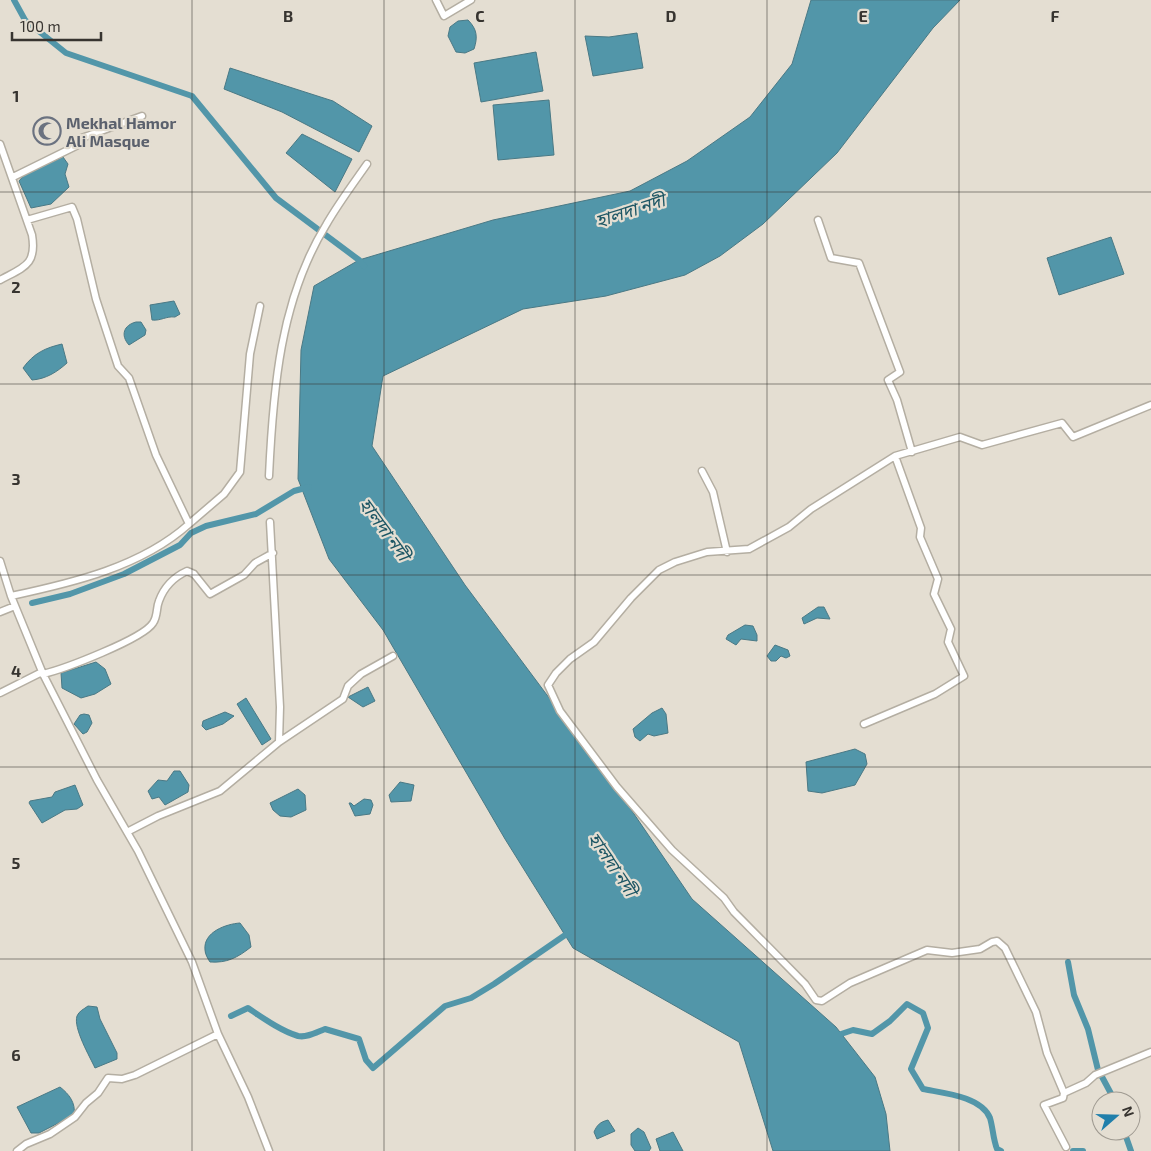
<svg xmlns="http://www.w3.org/2000/svg" width="1151" height="1151" viewBox="0 0 1151 1151" font-family="'Exo 2','Noto Sans Bengali',sans-serif">
<rect width="100%" height="100%" fill="#e4ded2"/>
<path fill="#5296a9" stroke="#4a7985" d="M811,0H960L933,28L837,153L763,224L720,256L685,275L606,296L523,309L383,376L372,446L465,585L617,789L692,899L836,1027L875,1077L886,1114L890,1151H773L739,1042L573,948L505,839L383,630L329,559L298,479L301,350L314,286L359,260L493,220L630,191L687,161L750,117L792,64Z
M468,20C477,29 478,37 474,49L465,53L456,52L448,36L450,27L458,21Z
M637,33L643,68L593,76L585,36L609,37Z
M536,52L543,91L481,102L474,63Z
M230,68L333,101L372,126L359,152L282,112L224,89Z
M549,100L554,155L498,160L493,105Z
M302,134L352,159L335,192L286,153Z
M63,157L68,164L65,174L69,187L51,204L31,208L19,181L25,174Z
M1111,237L1124,274L1059,295L1047,258Z
M174,301L180,314L175,317C166,316 161,321 152,320L150,305Z
M136,322H141L146,330L145,335L129,345C120,335 124,325 136,322Z
M62,344L67,363C57,372 46,379 32,380L23,368C34,353 45,348 62,344Z
M818,607H824L830,619L817,618L804,624L802,618Z
M745,625L753,626L757,635V641L741,639L736,645L726,639L728,635Z
M775,645L788,650L790,656L786,658L781,656L776,661H771L767,656Z
M96,662L105,669L111,684L95,694L81,698L62,688L61,673Z
M368,687L375,701L363,707L348,697Z
M246,698L271,739L262,745L237,704Z
M662,708L666,714L668,733L654,736L648,734L640,741L635,737L633,729L652,713Z
M225,712L234,716L223,724L206,730L202,726L203,721Z
M84,714L89,715L92,723L87,732L83,734L74,724L80,715Z
M855,749L865,754L867,764L855,785L822,793L808,791L806,762Z
M174,771H180L189,785L188,792L165,805L159,797L152,799L148,791L158,780L167,781Z
M400,782L414,785L411,801L391,802L389,795Z
M75,785L83,805L77,809L65,810L42,823L29,803L30,801L52,797L55,792Z
M298,789L305,795L306,810L291,817L280,816L273,810L270,803Z
M364,799L371,800L373,805L370,814L355,816L349,803H351L354,806Z
M240,923L249,935L251,947C237,958 227,963 210,962C208,959 205,954 205,950C203,932 226,924 240,923Z
M88,1006L97,1007L100,1019L117,1053V1059L95,1068C90,1057 73,1028 77,1016C79,1011 84,1009 88,1006Z
M60,1087C69,1094 76,1103 74,1115L39,1133H31L17,1107Z
M608,1120L615,1131L597,1139L594,1132C597,1125 600,1122 608,1120Z
M638,1128L644,1132L651,1148L649,1151H635L631,1145V1134Z
M673,1132L683,1151H660L656,1139Z"/>
<g fill="none" stroke-linecap="round" stroke-linejoin="round">
<path stroke="#5296a9" stroke-width="6" d="M14,0L25,20L66,53L192,96L276,198L359,260L364,266
M32,603L70,594L124,574L180,545L191,533L206,526L256,514L294,491L309,487
M1068,962L1074,995L1088,1029L1098,1070
M231,1016L248,1008C263,1018 281,1031 298,1036C307,1038 317,1032 325,1029L359,1039L366,1060L373,1068L445,1006L471,998L494,984L571,931
M841,1034L853,1030L872,1034L890,1021L907,1004L923,1013L928,1028L911,1069L923,1089C942,1093 981,1096 990,1118C993,1128 993,1139 997,1149L1001,1151
M1101,1075L1115,1101
M1124,1131L1131,1151
M1073,1151H1083"/>
<g stroke="#b4aea2" stroke-width="9">
<path id="street" d="M436,0L444,16L471,0
M0,144L32,235C37,265 24,267 0,280
M13,177L78,145L79,139L142,116
M818,220L831,258L859,263L900,372L888,380L897,400L912,452
M1151,405L1073,437L1062,423L982,445L960,437L895,456L811,509L789,527L749,549L707,552L675,562L659,570L631,598L594,642L570,659L556,673L548,685L560,711L617,787L672,850L724,898L734,912L805,984L816,1000L822,1001L850,983L927,950L952,953L980,949L992,942L997,941L1005,948L1036,1012L1047,1053L1064,1093L1086,1083L1095,1075L1151,1052
M702,471L713,492L727,552
M269,476C273,390 280,300 326,225C338,204 353,184 367,164
M189,524L224,494L240,472L250,354L260,306
M0,561L11,596L43,674L97,780L138,851L192,962L218,1034L248,1097L269,1151
M11,596C72,583 141,567 189,524L156,455L129,378L118,366L96,299L77,219L72,207L27,220
M0,612L15,606
M43,674C64,669 143,639 153,623C158,616 156,608 159,601C164,587 174,577 187,571L194,574L210,594L244,575L255,563L273,553
M0,693L42,672
M864,724L935,694L964,676L948,642L951,629L934,594L938,579L920,537L921,528L895,456
M279,742L343,699L348,686L361,674L393,656
M127,832L158,816L220,791L279,742L280,707L270,522
M1064,1093L1063,1098L1044,1105L1066,1147
M17,1151L26,1144L50,1134L75,1117L86,1103L98,1093L108,1078L122,1079L135,1075L218,1034"/>
</g>
<use href="#street" stroke="#fff" stroke-width="6"/>
</g>
<path fill="none" stroke="#373430" stroke-width="1" stroke-opacity="0.55" d="M192,0V1151M384,0V1151M575,0V1151M767,0V1151M959,0V1151M0,192H1151M0,384H1151M0,575H1151M0,767H1151M0,959H1151"/>
<defs>
<g id="mosque-ring" transform="scale(1.4375)"><circle r="9.5" fill="#e4ded2" stroke="#6b7280" stroke-width="1.5"/><path d="M3.5-4.9A6 6 0 1 0 3.5 4.9A5 5 0 1 1 3.5-4.9Z" fill="#6b7280"/></g>
</defs>
<g fill-rule="evenodd">
<use href="#mosque-ring" x="47" y="131"/>
</g>
<g text-anchor="middle" dominant-baseline="central" stroke-width="4.5" stroke-linejoin="round" paint-order="stroke">
<g font-size="16" font-weight="bold" fill="#5b616d" stroke="#e4ded2" text-anchor="start">
<text x="66" y="122">Mekhal Hamor<tspan x="66" dy="18">Ali Masque</tspan></text>
</g>
<g font-size="18" font-style="italic" fill="#1d5664" stroke="#e4ded2">
<text transform="translate(630 210) rotate(-18)">হালদা নদী</text>
<text transform="translate(385 529) rotate(54)">হালদা নদী</text>
<text transform="translate(613 864) rotate(56)">হালদা নদী</text>
</g>
</g>
<g font-size="16" text-anchor="middle" font-weight="bold" fill="#373430" stroke="#e4ded2" stroke-width="4.5" stroke-linejoin="round" paint-order="stroke">
<text x="288" y="22">B</text>
<text x="480" y="22">C</text>
<text x="671" y="22">D</text>
<text x="863" y="22">E</text>
<text x="1055" y="22">F</text>
<text x="16" y="102">1</text>
<text x="16" y="293">2</text>
<text x="16" y="485">3</text>
<text x="16" y="677">4</text>
<text x="16" y="869">5</text>
<text x="16" y="1061">6</text>
</g>
<g transform="translate(1116 1116) rotate(70)"><circle r="24" fill="#e4ded2" stroke="#9f9a91"/>
<path d="M0-4L9 19L0 12L-9 19Z" fill="#207fab"/>
<text y="-8" font-size="14" font-weight="bold" text-anchor="middle" fill="#373430">N</text>
</g>
<path d="M12 32v8h89v-8" fill="none" stroke="#373430" stroke-width="2.5"/>
<text x="20" y="32" font-size="15" fill="#373430" stroke="#e4ded2" stroke-width="4" paint-order="stroke">100 m</text>
</svg>
